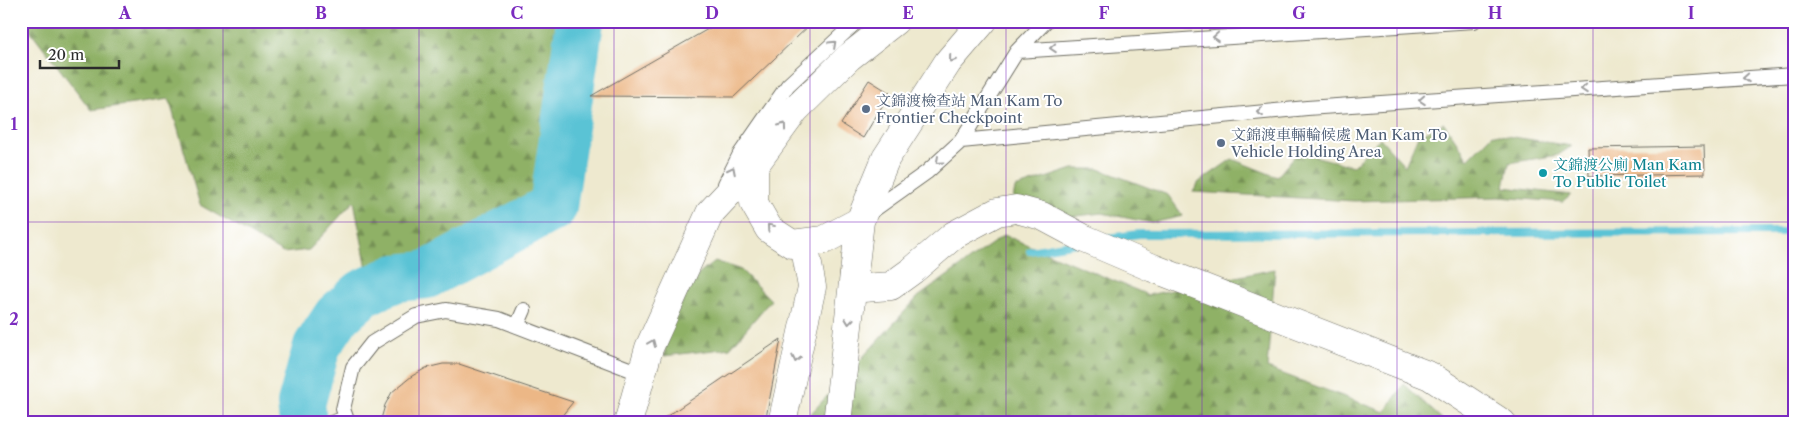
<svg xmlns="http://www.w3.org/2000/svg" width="1816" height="444" viewBox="0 0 1816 444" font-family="'Libre Caslon Text','Noto Serif SC',serif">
<defs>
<pattern id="forest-firs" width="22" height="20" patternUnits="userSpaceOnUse" patternTransform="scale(1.25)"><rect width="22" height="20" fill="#8fb166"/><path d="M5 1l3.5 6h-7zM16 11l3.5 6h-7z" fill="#759054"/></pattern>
</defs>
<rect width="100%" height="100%" fill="#fff"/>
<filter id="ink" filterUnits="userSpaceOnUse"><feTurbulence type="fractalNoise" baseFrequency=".02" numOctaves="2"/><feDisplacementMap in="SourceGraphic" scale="10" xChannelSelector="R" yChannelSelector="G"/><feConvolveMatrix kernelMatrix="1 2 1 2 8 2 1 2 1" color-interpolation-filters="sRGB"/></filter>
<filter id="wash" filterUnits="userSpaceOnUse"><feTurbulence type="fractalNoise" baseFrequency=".0096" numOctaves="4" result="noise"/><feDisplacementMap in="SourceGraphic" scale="20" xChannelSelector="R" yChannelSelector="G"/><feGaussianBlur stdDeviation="1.12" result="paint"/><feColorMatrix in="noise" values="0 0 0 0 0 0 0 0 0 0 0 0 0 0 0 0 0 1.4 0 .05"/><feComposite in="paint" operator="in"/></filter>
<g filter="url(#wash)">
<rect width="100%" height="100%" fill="#eee9cf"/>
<path fill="url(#forest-firs)" stroke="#5d6e48" d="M23,21H593V67L591,87L568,136L576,173L568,207L441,275L370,284L354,201L309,250L283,253L200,205L169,99L91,110Z
M1444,123L1468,159L1493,134L1572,146L1558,155L1509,163L1504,187L1571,195L1563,202L1499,197L1354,201L1193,192L1199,182L1232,159L1277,177L1298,152L1353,166L1380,138L1405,166L1418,136Z
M1073,169H1099L1168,195L1183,216L1152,223L1102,213L1009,224L1015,188Z
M1004,235L1148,295L1275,269L1267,368L1385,412L1404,384L1446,423H806L805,420L918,297Z
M715,261L741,270L771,300L730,348L664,356L670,323L698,275Z"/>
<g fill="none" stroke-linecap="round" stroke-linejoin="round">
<path stroke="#5ac3d5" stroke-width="8" d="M1107,238L1139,234L1795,232
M1030,251L1076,243"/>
<path stroke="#5ac3d5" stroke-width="48" d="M303,423L301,404L317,346L337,316L363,293L396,278L426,275L553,207L580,21"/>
</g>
<g id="blocks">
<path fill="#ecb786" d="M722,21H814L734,97L591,96Z
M869,80L890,93L863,138L841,124Z
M1704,146L1705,174L1589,176L1588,148Z
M781,339L765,423H657Z
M443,364H459L573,402L556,423H380L385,405L392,392L412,376L426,368Z"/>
</g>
</g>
<g filter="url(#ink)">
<use href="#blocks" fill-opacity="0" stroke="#6f6e64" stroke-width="1"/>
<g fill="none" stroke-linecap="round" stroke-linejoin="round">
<g stroke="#6f6e64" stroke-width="16">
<path id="service" d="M1017,51L1474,21
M961,141L1307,108L1795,75
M725,184L740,154L788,85L857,21
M868,214L927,172L961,141L1017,51L1046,21
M517,326L524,310
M331,423L346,418
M348,423L343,409L353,367L372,343L416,316L446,310L499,319L642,374"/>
</g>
<g stroke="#6f6e64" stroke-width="29">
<path id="minor" d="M854,275L863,288L891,286L913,270L954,235L997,212L1016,209L1042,216L1085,239L1153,268L1430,376L1502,423
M782,423L812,287L804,243"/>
</g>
<g stroke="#6f6e64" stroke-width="29">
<path id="primary" d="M754,166V203L769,229L792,244L824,240L860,221
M628,423L649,348L710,213L754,166L795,110L849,57L895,21
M837,423L860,221L886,158L948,62L983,21"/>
</g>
<use href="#service" stroke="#fff" stroke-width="14"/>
<use href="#minor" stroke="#fff" stroke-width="28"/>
<use href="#primary" stroke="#fff" stroke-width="28"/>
</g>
<defs><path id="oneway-chevron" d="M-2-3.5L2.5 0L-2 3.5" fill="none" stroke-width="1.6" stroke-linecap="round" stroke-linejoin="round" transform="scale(1.25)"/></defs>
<g stroke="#a0a0a0">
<use href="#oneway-chevron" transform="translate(1216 37) rotate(176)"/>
<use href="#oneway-chevron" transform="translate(833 44) rotate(-43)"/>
<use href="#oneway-chevron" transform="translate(1053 48) rotate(176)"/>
<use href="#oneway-chevron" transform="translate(952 59) rotate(129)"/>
<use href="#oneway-chevron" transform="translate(1746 78) rotate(176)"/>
<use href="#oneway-chevron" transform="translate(1584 89) rotate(176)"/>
<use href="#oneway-chevron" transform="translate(1422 100) rotate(176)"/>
<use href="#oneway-chevron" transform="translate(1260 112) rotate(174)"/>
<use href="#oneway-chevron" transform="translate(783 126) rotate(-54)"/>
<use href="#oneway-chevron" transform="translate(939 161) rotate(138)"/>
<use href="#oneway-chevron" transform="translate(732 170) rotate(-63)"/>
<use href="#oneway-chevron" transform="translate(770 227) rotate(-131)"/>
<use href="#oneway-chevron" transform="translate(849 321) rotate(96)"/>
<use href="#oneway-chevron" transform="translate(652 343) rotate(-67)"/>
<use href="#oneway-chevron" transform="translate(796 359) rotate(102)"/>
</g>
</g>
<path fill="none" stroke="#7b2cbf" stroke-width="1" stroke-opacity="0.55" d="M223,21V423M419,21V423M614,21V423M810,21V423M1006,21V423M1202,21V423M1397,21V423M1593,21V423M21,222H1795"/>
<g fill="#5c6f8a" stroke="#fff" stroke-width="2">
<circle cx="866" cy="109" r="5"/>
<circle cx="1221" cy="143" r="5"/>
</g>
<circle fill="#0f9aa8" stroke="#fff" stroke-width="2" cx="1543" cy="173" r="5"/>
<g text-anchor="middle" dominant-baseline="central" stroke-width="4" stroke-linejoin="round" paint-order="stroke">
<g font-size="15" fill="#4e5e75" stroke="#fff" text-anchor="start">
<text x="876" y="100">文錦渡檢查站 Man Kam To<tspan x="876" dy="17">Frontier Checkpoint</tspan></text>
<text x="1231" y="134">文錦渡車輛輪候處 Man Kam To<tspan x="1231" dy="17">Vehicle Holding Area</tspan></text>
</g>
<g font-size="15" fill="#0d838f" stroke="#fff" text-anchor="start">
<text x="1553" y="164">文錦渡公廁 Man Kam<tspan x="1553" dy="17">To Public Toilet</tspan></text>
</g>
</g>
<rect width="1816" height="444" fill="none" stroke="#fff" stroke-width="55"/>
<path d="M40 60v8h79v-8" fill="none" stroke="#2b2b2b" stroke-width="2.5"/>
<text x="48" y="60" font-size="15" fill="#2b2b2b" stroke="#ffffff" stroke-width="4" paint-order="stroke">20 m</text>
<rect x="28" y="28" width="1760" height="388" fill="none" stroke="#7b2cbf" stroke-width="2"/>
<g font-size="16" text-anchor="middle" font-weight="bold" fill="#7b2cbf">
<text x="125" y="19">A</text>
<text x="321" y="19">B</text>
<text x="517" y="19">C</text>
<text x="712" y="19">D</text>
<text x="908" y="19">E</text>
<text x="1104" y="19">F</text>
<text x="1299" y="19">G</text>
<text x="1495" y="19">H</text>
<text x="1691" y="19">I</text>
<text x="14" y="130">1</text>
<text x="14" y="325">2</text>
</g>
</svg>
